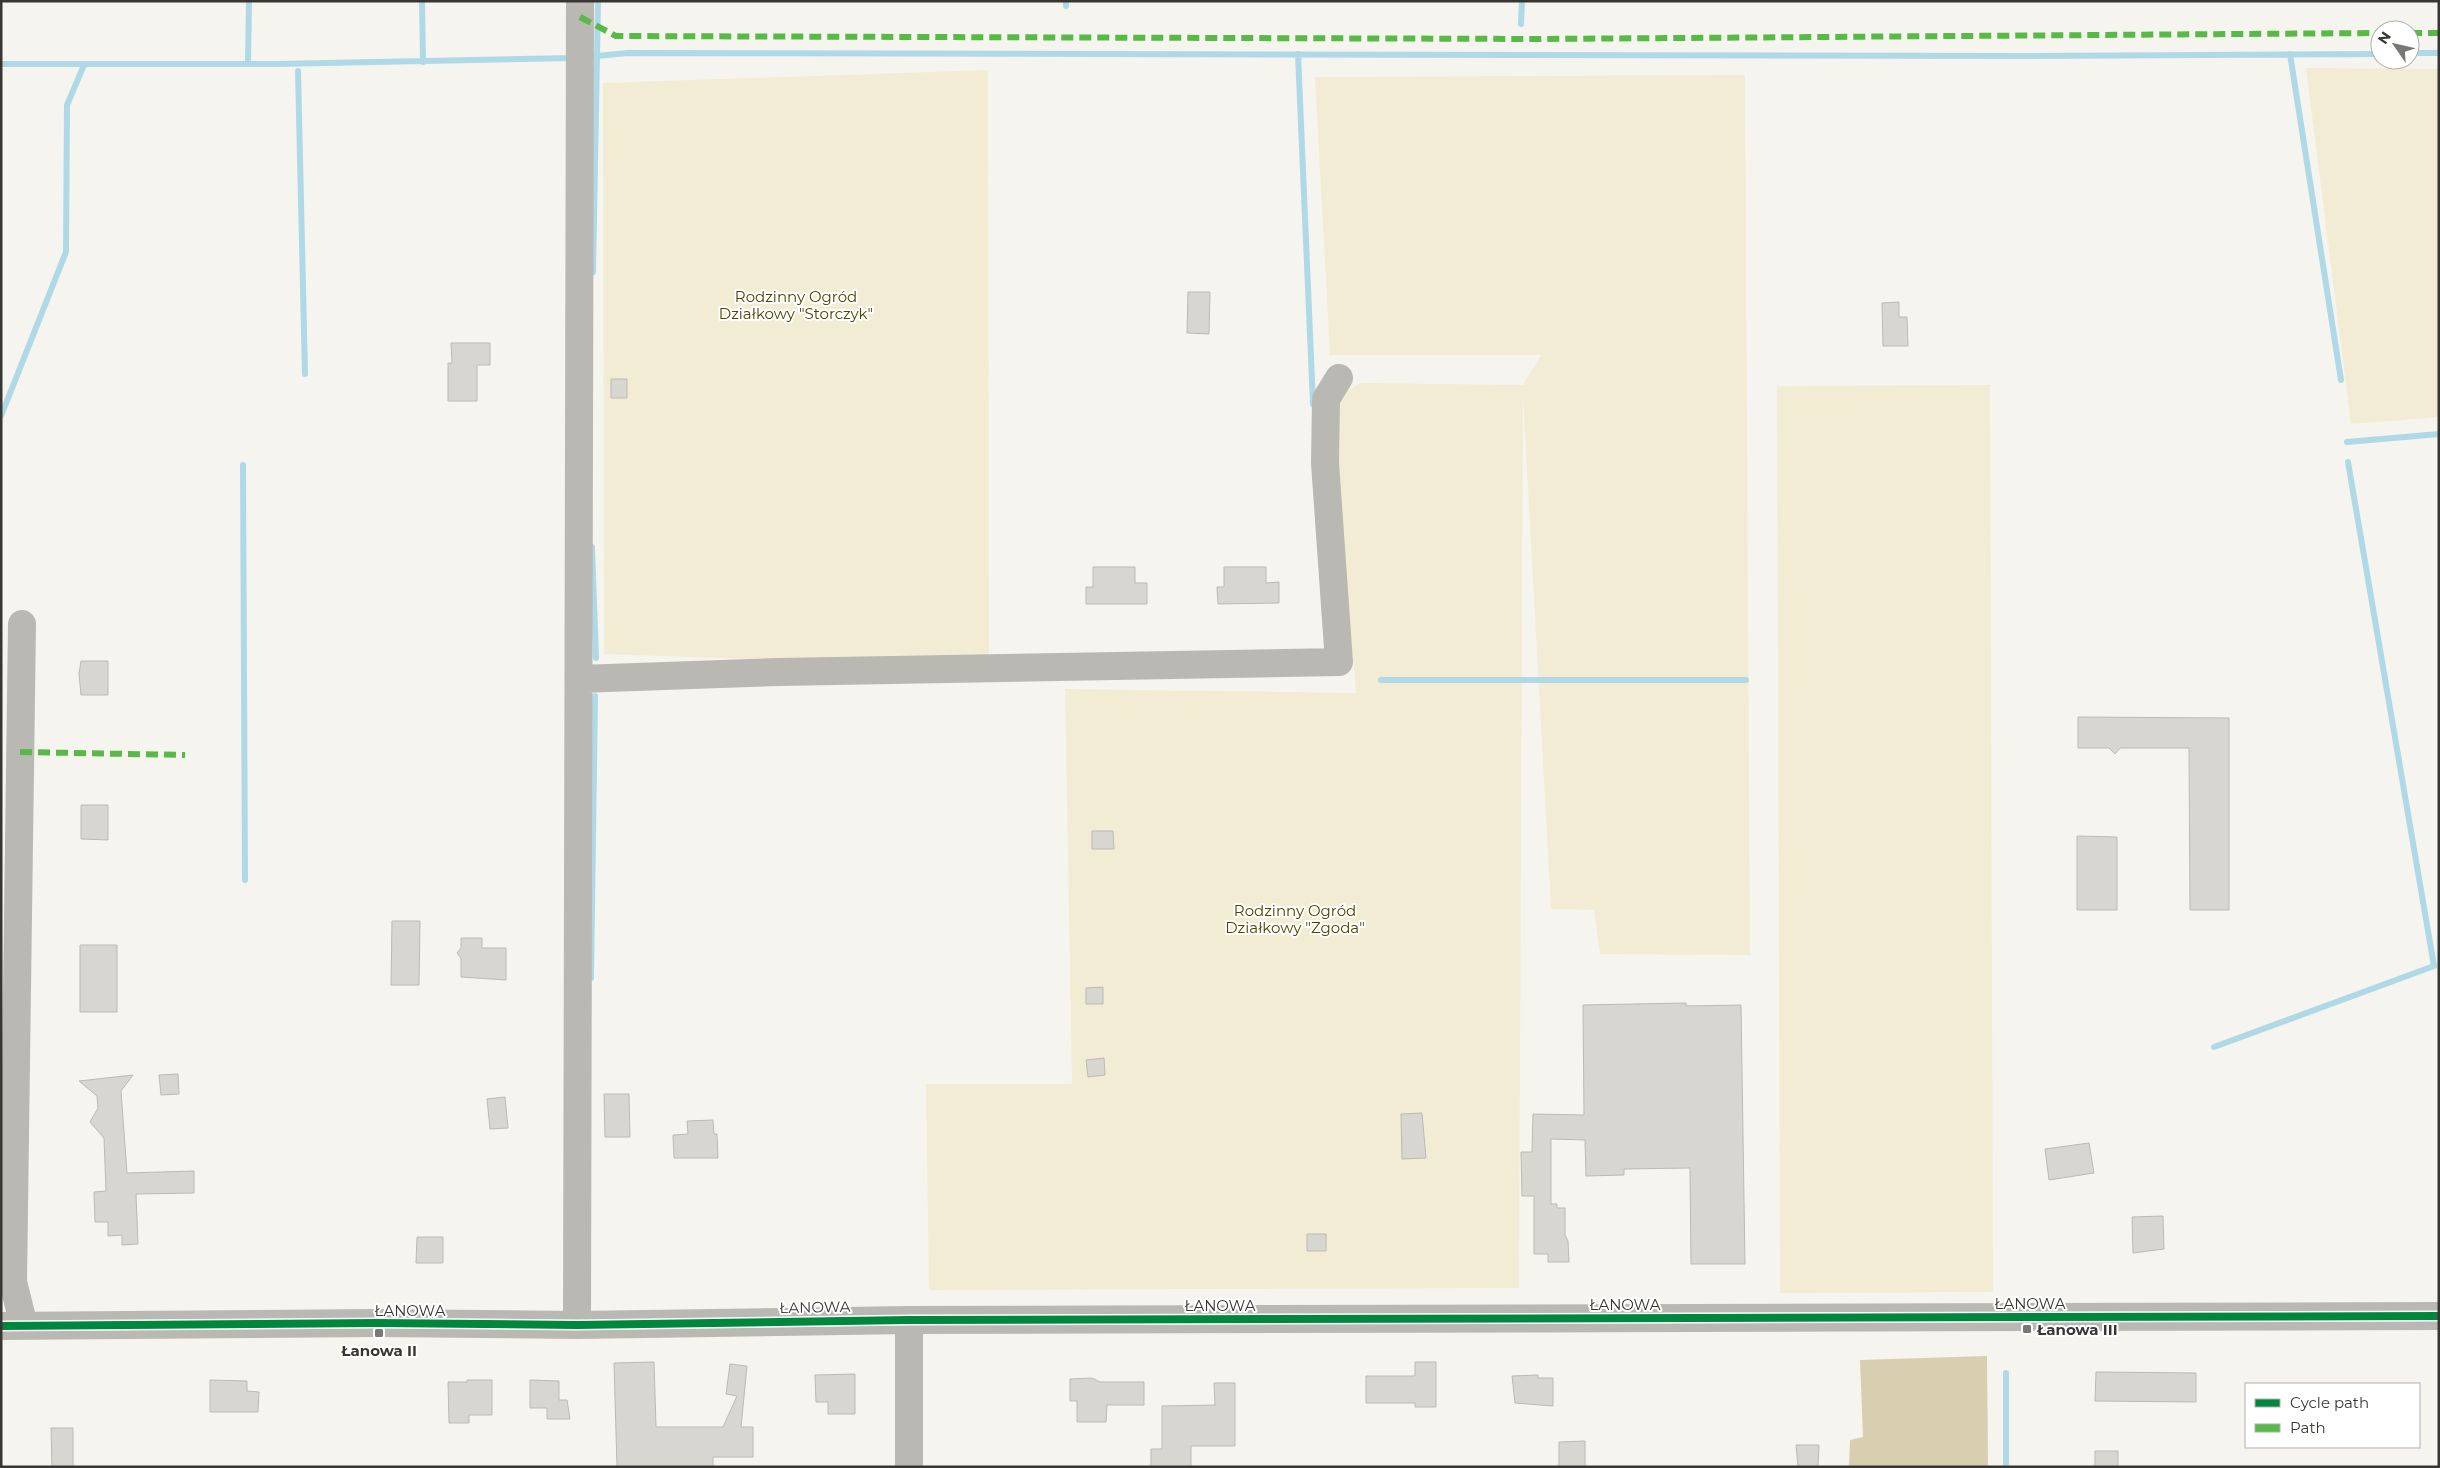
<svg xmlns="http://www.w3.org/2000/svg" width="2440" height="1468" viewBox="0 0 2440 1468" font-family="Montserrat,sans-serif">
<rect width="100%" height="100%" fill="#f6f4ee"/>
<path fill="#f3ecd4" d="M2306,68L2439,69V417L2351,424Z
M988,70L989,667L604,654L603,83Z
M1745,75L1750,955L1600,954L1594,910L1551,909L1523,397L1519,1288L929,1290L926,1084H1072L1065,689L1356,693L1331,402L1360,383L1523,385L1541,355H1330L1315,77Z
M1990,385L1993,1292L1780,1293L1777,386Z"/>
<path fill="#d7cfaf" d="M1987,1356L1988,1467H1849L1850,1440L1863,1437L1860,1360Z"/>
<g fill="none" stroke-linecap="round" stroke-linejoin="round">
<path stroke="#afd9e7" stroke-width="6" d="M422,1L423,62
M1066,1V6
M1521,24L1522,1
M2410,53H2439
M1298,54L1313,404
M2290,54L2341,380
M586,57L628,53L2019,56L2380,54
M1,64H276L574,58
M248,64L249,1
M298,71L305,374
M593,272L598,1
M1,416L66,252L67,105L84,65
M2347,442L2439,434
M243,465L245,880
M592,547L596,658
M1381,680H1746
M591,978L595,696
M2214,1047L2434,966L2348,462
M2006,1467V1373"/>
</g>
<path fill="#d7d6d1" stroke="#bbbab5" d="M1188,292H1210L1209,334L1187,333Z
M1899,302V317H1907L1908,346H1883L1882,303Z
M451,343H490V365H477V401H448V363H452Z
M611,379H627V398H611Z
M1093,567H1135V583H1147V604H1086V587H1093Z
M1224,567H1266V583L1279,582V603L1218,604L1217,587H1224Z
M81,661H108V695H81L79,674Z
M2078,717L2229,718V910H2190L2189,748H2120L2115,754L2109,748H2078Z
M81,805H108V840L81,839Z
M1092,831H1113L1114,849H1092Z
M2077,836L2117,837V910H2077Z
M392,921H420L419,985H391Z
M461,938H482V948H506V980L461,977V958L457,953L461,948Z
M80,945H117V1012H80Z
M1103,987V1004H1086V988Z
M1686,1003V1006L1741,1005L1745,1264H1691L1690,1168L1624,1169V1175L1586,1176L1585,1140L1551,1139V1204H1557V1208H1565V1235L1568,1241L1569,1262H1548V1254H1534V1196H1522L1521,1152H1532L1533,1114L1584,1115L1583,1005Z
M1104,1058L1105,1075L1088,1077L1086,1060Z
M178,1074L179,1094L161,1095L159,1075Z
M133,1075L121,1091L127,1173L194,1171V1193L136,1194L138,1244L122,1245V1235L108,1236V1222H95L94,1192L106,1191L104,1138L90,1122L98,1108L97,1096L79,1081Z
M604,1094H629L630,1137H605Z
M505,1097L508,1128L490,1129L487,1099Z
M1422,1113L1426,1158L1402,1159L1401,1114Z
M713,1120L714,1134H717L718,1158H674L673,1135L688,1134L687,1121Z
M2089,1143L2094,1173L2049,1180L2045,1149Z
M2163,1216L2164,1249L2133,1253L2132,1217Z
M1307,1234H1326V1251H1307Z
M417,1237H443V1263H416Z
M654,1362L656,1427H723L737,1396L726,1394L730,1364L747,1366L741,1427H753V1457H713V1467H617L614,1363Z
M1415,1362H1436V1407H1415V1403H1366V1376H1415Z
M2096,1372L2196,1373V1402L2095,1401Z
M855,1374V1414H828V1402H816L815,1375Z
M1538,1375V1378H1553V1406L1515,1403L1512,1376Z
M1092,1378L1100,1382H1144V1405H1107L1106,1422H1077V1401H1070V1379Z
M210,1380L247,1381V1391L259,1392L258,1412H210Z
M467,1380H492V1415H469V1423H449L448,1382H467Z
M530,1380L559,1381V1400H567L570,1419H547V1408H530Z
M1214,1383H1235V1446H1191V1467H1151V1449H1162V1406L1215,1405Z
M51,1428H73V1467H52Z
M1585,1441V1467H1559V1442Z
M1796,1445H1819L1818,1467H1798Z
M2095,1451H2118V1467H2095Z"/>
<g fill="none" stroke-linecap="round" stroke-linejoin="round">
<path stroke="#bab8b2" stroke-width="28" d="M22,624L13,1282L24,1326
M580,679L778,672L1339,662L1325,463L1326,399L1339,378
M909,1320V1467
M577,1325L580,1
M1,1326L378,1323L577,1325L909,1320L2439,1316"/>
<path stroke="#58b947" stroke-width="6" stroke-dasharray="12 6" stroke-linecap="butt" d="M580,17L616,36L1537,39L2380,33
M2410,33H2439
M20,752L185,755"/>
<g stroke="#fff" stroke-width="11">
<path id="cycleway" d="M1,1326L378,1323L577,1325L909,1320L2439,1316"/>
</g>
<use href="#cycleway" stroke="#00873e" stroke-width="8"/>
</g>
<g fill="#7a7874" stroke="#fff" stroke-width="2">
<rect x="2022" y="1324" width="10" height="10" rx="2.5"/>
<rect x="374" y="1328" width="10" height="10" rx="2.5"/>
</g>
<g text-anchor="middle" dominant-baseline="central" stroke-width="4" stroke-linejoin="round" paint-order="stroke">
<g font-size="15" fill="#514200" stroke="#fff">
<text x="796" y="296">Rodzinny Ogród<tspan x="796" dy="17">Działkowy "Storczyk"</tspan></text>
<text x="1295" y="910">Rodzinny Ogród<tspan x="1295" dy="17">Działkowy "Zgoda"</tspan></text>
</g>
<g font-size="15" fill="#373632" stroke="#fff">
<text x="2030" y="1303">ŁANOWA</text>
<text x="1625" y="1304">ŁANOWA</text>
<text x="1220" y="1305">ŁANOWA</text>
<text transform="translate(815 1307) rotate(-1)">ŁANOWA</text>
<text x="410" y="1310">ŁANOWA</text>
</g>
<g font-size="15" font-weight="bold" fill="#373632" stroke="#fff" text-anchor="start">
<text x="2037" y="1329">Łanowa III</text>
<text x="379" y="1350" text-anchor="middle">Łanowa II</text>
</g>
</g>
<rect width="2440" height="1468" fill="none" stroke="#373632" stroke-width="5"/>
<rect x="2245" y="1383" width="175" height="65" fill="#ffffff" stroke="#afafad"/>
<rect x="2255" y="1399" width="25" height="8" fill="#00873e" stroke="#afafad"/>
<text x="2290" y="1408" font-size="15" fill="#373632">Cycle path</text>
<rect x="2255" y="1424" width="25" height="8" fill="#58b947" stroke="#afafad"/>
<text x="2290" y="1433" font-size="15" fill="#373632">Path</text>
<g transform="translate(2395 45) rotate(304)"><circle r="24" fill="#ffffff" stroke="#afafad"/>
<path d="M0-4L9 19L0 12L-9 19Z" fill="#7a7874"/>
<text y="-8" font-size="14" font-weight="bold" text-anchor="middle" fill="#373632">N</text>
</g>
</svg>
